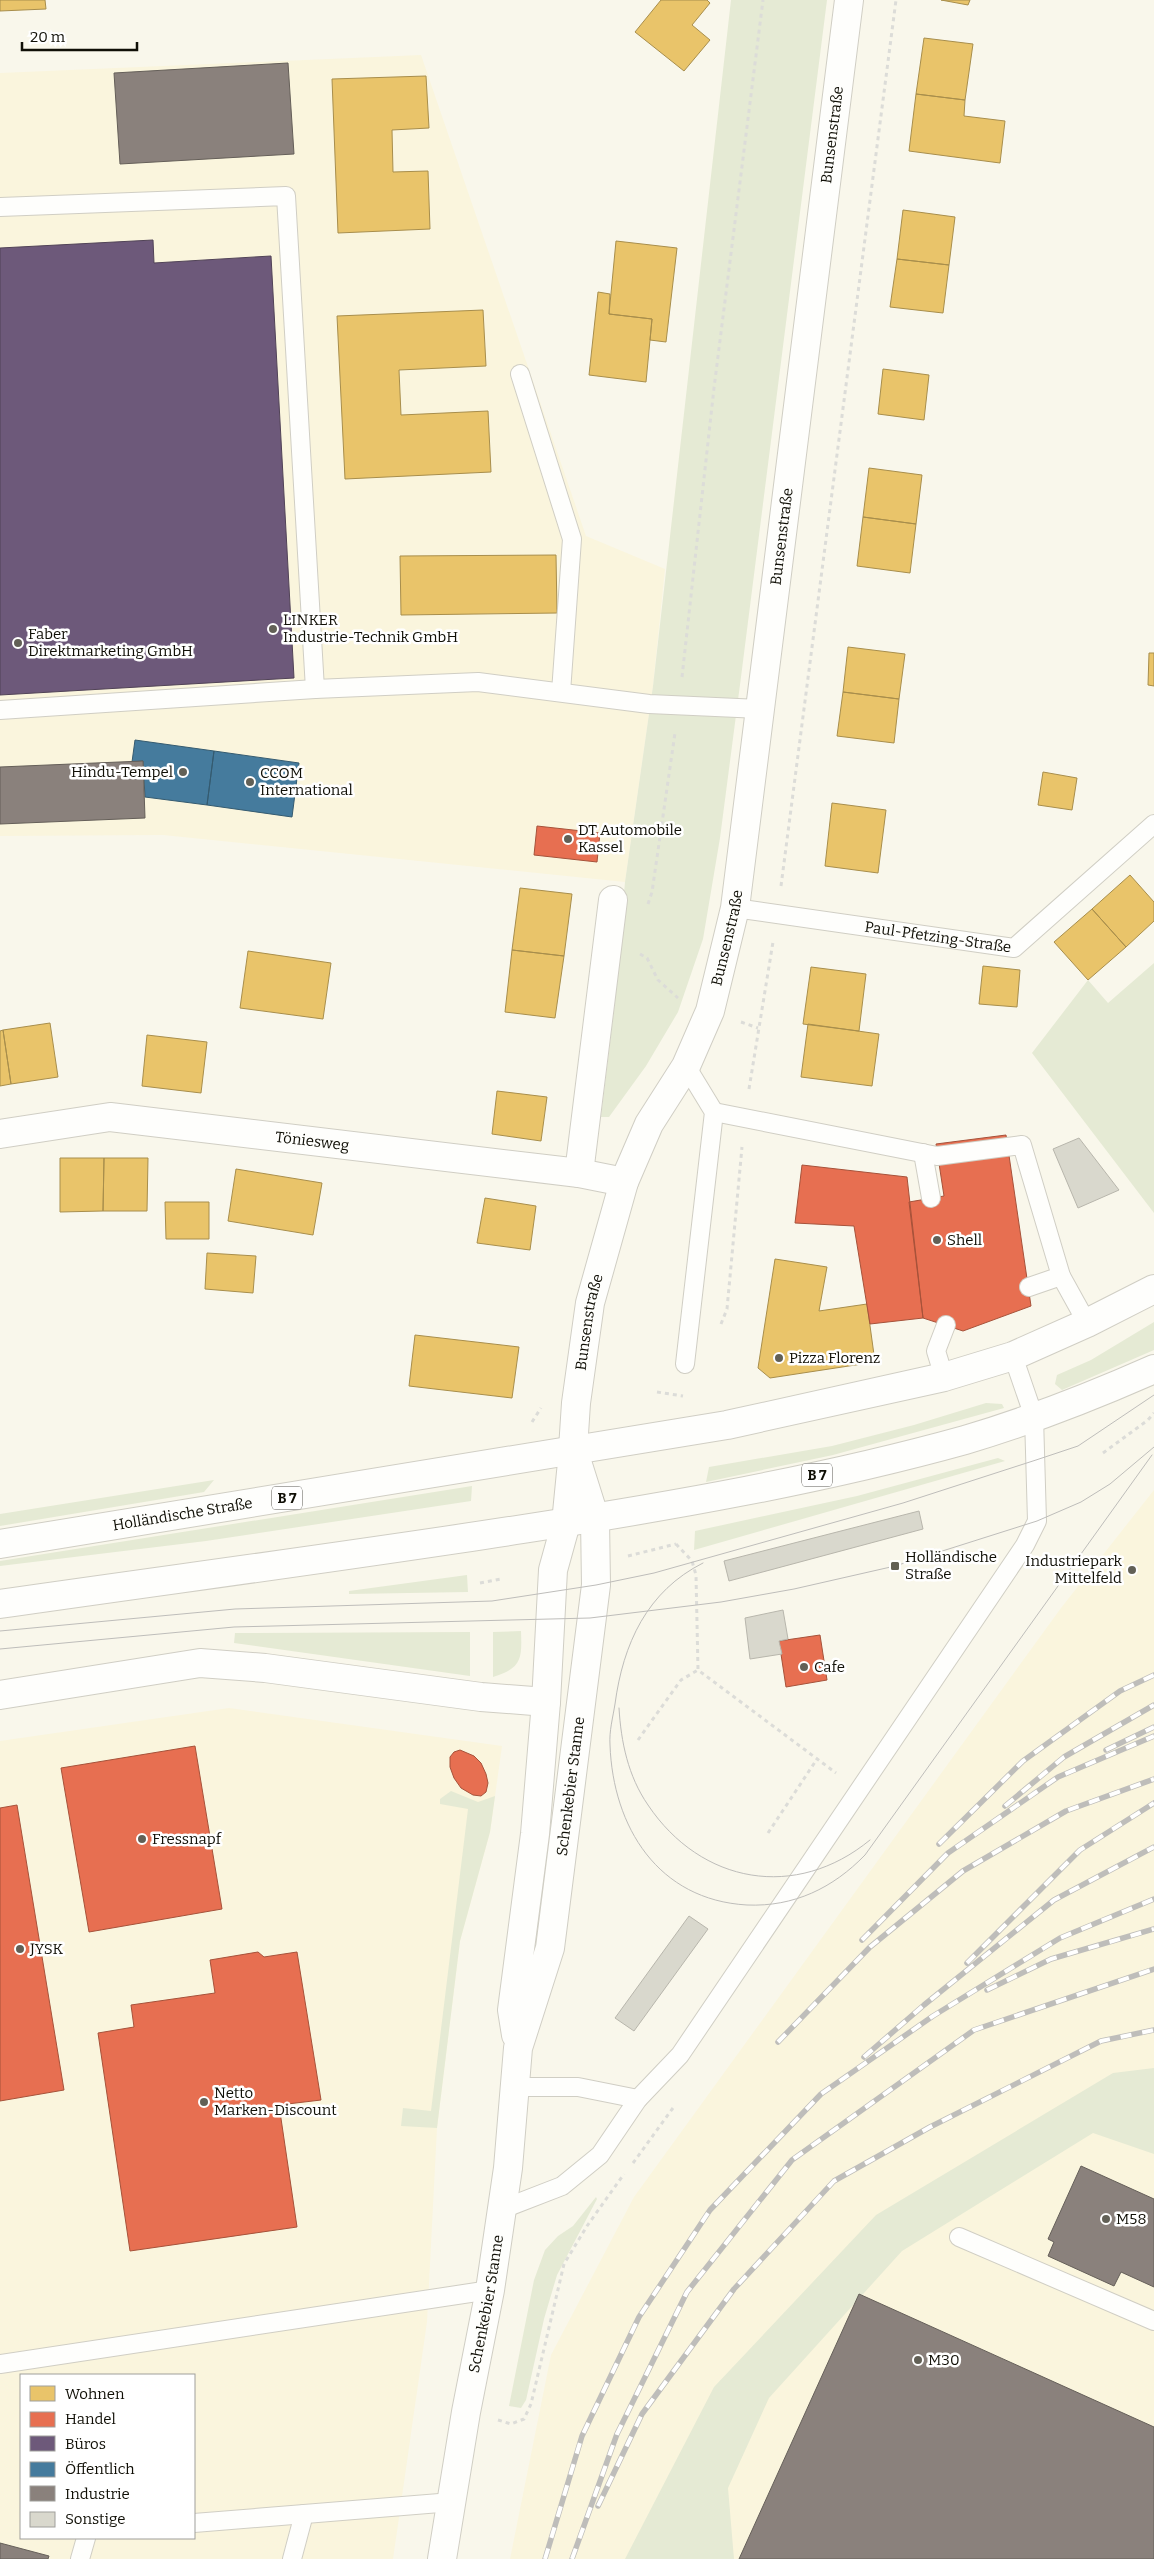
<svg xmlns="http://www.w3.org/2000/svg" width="1154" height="2559" viewBox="0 0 1154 2559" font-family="Bitter,serif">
<rect width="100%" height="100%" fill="#f9f7eb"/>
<path fill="#faf5dd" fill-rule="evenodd" d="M421,55L586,536L665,569L653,686L625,882L163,835L0,836V73Z
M1154,1490V2559H510L551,2355L634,2197L1061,1608Z
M229,1708L502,1746L490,1832L460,1941L437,2128L427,2322L393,2559H0V1741ZM21,2375H194V2538H21Z"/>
<path fill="#e5ead4" d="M731,0H827L741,677L720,838L703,939L678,1012L646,1066L609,1117H601L614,1010L625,882L653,686Z
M1154,963V1213L1032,1053L1088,980L1108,1003Z
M1154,1322V1350L1062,1390L1055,1384L1057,1375L1091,1360Z
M986,1403L1002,1404L1004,1408L833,1455L706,1482L709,1467L832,1446L914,1425Z
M998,1458L1005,1461L694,1550L695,1531L857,1496Z
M214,1480L204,1492L0,1526V1514Z
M472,1486L471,1501L206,1541L0,1566V1561Z
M467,1575L468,1592L349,1594V1591Z
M521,1631C522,1659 522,1668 493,1677V1632Z
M470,1632V1676L234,1643L235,1633Z
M451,1791L478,1802L495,1796L490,1832L460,1941L437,2128L401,2126L403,2108L431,2111L468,1809L440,1804V1799Z
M1154,2068V2154L1093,2133L902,2251L769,2398L728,2488L734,2559H625L714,2387L876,2215L1113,2073Z
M596,2197L597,2199L557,2275L544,2319L526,2400L521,2408L509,2406L534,2280L545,2250L558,2236L573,2226Z"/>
<path fill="#e9c46a" stroke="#a88e4c" d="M0,0H45L46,9L0,11Z
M707,0L710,3L692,25L710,40L684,71L635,32L661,0Z
M941,0H970L968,5Z
M924,38L973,44L965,100L916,94Z
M426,76L429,128L392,130L393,172L428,171L430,229L338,233L332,79Z
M916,94L965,100L964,116L1005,121L1000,163L909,151Z
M903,210L955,217L949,265L897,259Z
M616,241L677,248L666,342L650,340L652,319L609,314Z
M897,259L949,265L943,313L890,307Z
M598,292L610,294L609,314L652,319L646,382L589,375Z
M483,310L486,366L399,370L401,415L488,411L491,472L345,479L337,316Z
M883,369L929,375L924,420L878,414Z
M869,468L922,475L916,524L863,517Z
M863,517L916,524L910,573L857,566Z
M556,555L557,613L401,615L400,556Z
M848,647L905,654L899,699L843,692Z
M1149,653H1154V686L1148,685Z
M843,692L899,699L894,743L837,736Z
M1043,772L1077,778L1072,810L1038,805Z
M832,803L886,810L878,873L825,866Z
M1130,875L1154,902V921L1126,947L1092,909Z
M520,888L572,894L564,956L512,950Z
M1092,909L1126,947L1088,980L1054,942Z
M512,950L564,956L555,1018L505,1012Z
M248,951L331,963L323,1019L240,1008Z
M983,966L1020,970L1017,1007L979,1004Z
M811,967L866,974L859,1031L803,1024Z
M50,1023L58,1077L11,1084L3,1030Z
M808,1024L879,1034L872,1086L801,1077Z
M3,1030L11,1084L0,1086V1031Z
M147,1035L207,1042L201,1093L142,1086Z
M497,1091L547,1097L541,1141L492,1134Z
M60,1158H104L103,1211L60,1212Z
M104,1158H148L147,1211H103Z
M236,1169L322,1183L313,1235L228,1221Z
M485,1198L536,1206L530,1250L477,1243Z
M165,1202H209V1239H166Z
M207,1253L256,1256L253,1293L205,1289Z
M775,1259L827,1267L819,1311L867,1304L875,1362L770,1378L758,1368Z
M415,1335L519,1347L512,1398L409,1386Z"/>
<path fill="#e76f51" stroke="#a6523a" d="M537,826L600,833L597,862L534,855Z
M1006,1135L1031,1306L963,1331L923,1318L909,1202L944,1196L936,1144Z
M802,1165L907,1177L923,1318L870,1324L854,1226L795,1223Z
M820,1635L827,1680L786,1687L779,1641Z
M195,1746L222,1909L89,1932L61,1768Z
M460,1750L474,1756L481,1763L486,1774L488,1783L486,1792L481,1796L473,1795L461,1788L454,1778L450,1767V1757L454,1752Z
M17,1805L64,2090L0,2101V1808Z
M258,1952L264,1957L297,1952L321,2100L279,2105L297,2227L130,2251L98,2033L134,2027L131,2005L215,1993L210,1960Z"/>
<path fill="#6d597a" stroke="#514357" d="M153,240L154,263L271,256L294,678L0,695V248Z"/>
<path fill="#457b9d" stroke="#355b70" d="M135,740L214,751L207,805L145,797L143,761L132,762Z
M214,751L299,763L292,817L207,805Z"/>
<path fill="#8a817c" stroke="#655f59" d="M288,63L294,154L120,164L114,73Z
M143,761L145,818L0,824V767Z
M1081,2166L1154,2199V2287L1121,2272L1114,2286L1048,2256L1054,2242L1048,2239Z
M859,2294L1154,2427V2559H739Z
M0,2543L49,2556L48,2559H0Z"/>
<path fill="#d9d8cd" stroke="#b8b6ac" d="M1079,1138L1119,1190L1078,1208L1053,1149Z
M919,1511L923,1529L729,1581L724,1561Z
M783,1610L788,1639L779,1641L782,1654L750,1659L745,1618Z
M689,1916L708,1929L634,2031L615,2018Z"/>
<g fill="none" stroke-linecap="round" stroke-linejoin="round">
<g stroke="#d0cec4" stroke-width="20">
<g id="service">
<path d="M0,207L286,196L315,689"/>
<path d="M520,374L572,539L561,692"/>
<path d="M0,710L315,689L478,682L649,704L760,709"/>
<path id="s1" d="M735,908L1014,948L1154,824"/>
<path d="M714,1112L937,1156L1022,1145L1061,1276L1087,1323"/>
<path d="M923,1153L931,1198"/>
<path d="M1029,1287L1061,1276"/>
<path d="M685,1364L714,1112L686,1066"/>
<path d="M944,1377L936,1351L946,1325"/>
<path d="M515,2087H578L638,2099"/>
<path d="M500,2210L562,2186L600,2155L638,2099L680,2055L1025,1545L1037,1521L1034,1417L1013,1356"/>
<path d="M959,2237L1154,2321"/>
<path d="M0,2364L490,2290"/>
<path d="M194,2523L452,2502"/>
<path d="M80,2559L86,2538"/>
<path d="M292,2559L304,2514"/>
</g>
</g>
<g stroke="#d0cec4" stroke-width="30">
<g id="minor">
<path id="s2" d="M0,1134L110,1117L579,1173L624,1182"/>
<path d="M579,1173L613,900"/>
<path d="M0,1695L200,1663L265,1668L481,1697L546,1702"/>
</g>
</g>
<g stroke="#d0cec4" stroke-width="30">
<g id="tertiary">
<path d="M516,2035L512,2010L535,1834L546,1702L553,1570L566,1523L572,1462"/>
<path id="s3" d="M442,2559L466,2412L490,2290L508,2168L518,2048L550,1948L596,1585L595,1519L573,1449"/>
</g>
</g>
<g stroke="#d0cec4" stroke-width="30">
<g id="secondary">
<path id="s4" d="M573,1449L576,1403L590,1303L624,1182L649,1124L686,1066L710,1011L735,908L849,0"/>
</g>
</g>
<g stroke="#d0cec4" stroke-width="30">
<g id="primary">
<path id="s5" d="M0,1544L727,1425L944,1377L1013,1356L1087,1323L1154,1289"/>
<path d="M0,1604C174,1579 349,1556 523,1529C671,1506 821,1480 965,1440C1029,1421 1093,1396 1154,1369"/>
</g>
</g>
<path stroke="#dcdcd8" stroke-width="3" stroke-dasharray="4 4" stroke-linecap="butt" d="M682,677L714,388L763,0
M781,886L896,0
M648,904L652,892L675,733
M640,954L647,958L658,980L678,998
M741,1022L758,1028
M749,1089L773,942
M721,1324L727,1309L742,1147
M657,1392L683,1396
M532,1422L541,1408
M1103,1453L1148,1420L1154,1413
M676,1544L692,1561L696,1575L698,1670L836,1773
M628,1556L676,1544
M480,1583L501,1579
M638,1740L681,1680L698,1670
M768,1833L817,1759
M633,2163L673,2108
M498,2420L511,2424L524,2419L531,2404L564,2264L587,2226L624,2174"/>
<use href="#service" stroke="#fefefc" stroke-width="18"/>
<use href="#minor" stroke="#fefefc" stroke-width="28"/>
<use href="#tertiary" stroke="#fefefc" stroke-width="28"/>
<use href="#secondary" stroke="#fefefc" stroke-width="28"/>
<use href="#primary" stroke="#fefefc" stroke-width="28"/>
<path stroke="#bebdba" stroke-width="1" d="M703,1563C647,1591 623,1644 615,1704C613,1717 609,1731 610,1745C613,1827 658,1900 747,1905C794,1907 833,1888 865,1855L1152,1455
M0,1631L235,1609L492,1601L596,1585L654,1573L903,1503L1036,1460L1078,1446L1154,1395
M0,1649L234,1627L590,1618L721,1602L794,1589L895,1566L1037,1521L1081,1502L1110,1484L1154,1447
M619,1708C621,1742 628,1776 648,1805C701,1884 796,1901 870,1840"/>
<g stroke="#bebdba" stroke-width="5.5">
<path id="rail" d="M1106,1750L1154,1727
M1005,1806L1064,1757L1154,1705
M939,1844L1023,1761L1120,1691L1154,1675
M862,1940L948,1853L1058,1777L1154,1736
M967,1963L1080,1850L1154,1803
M987,1990L1051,1959L1154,1929
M778,2042L870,1947L963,1871L1066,1811L1154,1779
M864,2057L924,2005L1054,1900L1154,1847
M598,2506L642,2414L734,2289L834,2181L930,2127L1101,2041L1154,2030
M545,2559L582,2436L639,2317L710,2210L821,2094L933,2016L1060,1938L1154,1899
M572,2559L617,2434L687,2292L792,2160L974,2030L1154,1969"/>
</g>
<use href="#rail" stroke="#fff" stroke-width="4" stroke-dasharray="11" stroke-linecap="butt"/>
</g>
<g fill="#626056" stroke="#fff" stroke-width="2">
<circle cx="273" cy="629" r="5"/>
<circle cx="18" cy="643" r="5"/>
<circle cx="183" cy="772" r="5"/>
<circle cx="250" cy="782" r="5"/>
<circle cx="568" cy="839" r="5"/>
<circle cx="937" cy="1240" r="5"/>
<circle cx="779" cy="1358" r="5"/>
<rect x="890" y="1561" width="10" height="10" rx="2.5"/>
<circle cx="1132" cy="1570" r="5"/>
<circle cx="804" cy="1667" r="5"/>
<circle cx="142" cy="1839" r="5"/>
<circle cx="20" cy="1949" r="5"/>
<circle cx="204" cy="2102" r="5"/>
<circle cx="1106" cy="2219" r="5"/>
<circle cx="918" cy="2360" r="5"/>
</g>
<g text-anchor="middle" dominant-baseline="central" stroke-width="5" stroke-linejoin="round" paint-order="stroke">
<g fill="#fff" stroke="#585751" stroke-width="1">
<rect x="802" y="1463.5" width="30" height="23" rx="4"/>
<rect x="272" y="1486.5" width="30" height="23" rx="4"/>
</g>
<g font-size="14" font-weight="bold" fill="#100f06">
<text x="817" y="1475">B 7</text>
<text x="287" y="1498">B 7</text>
</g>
<g font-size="15" fill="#100f06" stroke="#fff">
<text stroke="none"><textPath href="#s4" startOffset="1350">Bunsenstraße</textPath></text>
<text stroke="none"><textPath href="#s4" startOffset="945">Bunsenstraße</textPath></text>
<text stroke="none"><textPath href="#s1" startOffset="205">Paul-Pfetzing-Straße</textPath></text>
<text stroke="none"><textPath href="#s4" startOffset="540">Bunsenstraße</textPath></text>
<text stroke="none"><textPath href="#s2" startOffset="315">Töniesweg</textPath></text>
<text stroke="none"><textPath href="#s4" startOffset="128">Bunsenstraße</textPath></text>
<text stroke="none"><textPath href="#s5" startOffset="185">Holländische Straße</textPath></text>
<text stroke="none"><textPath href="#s3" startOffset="785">Schenkebier Stanne</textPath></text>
<text stroke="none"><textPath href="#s3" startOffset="259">Schenkebier Stanne</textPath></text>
</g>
<g font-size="15" fill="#100f06" stroke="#fff" text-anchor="start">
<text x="283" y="620">LINKER<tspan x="283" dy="17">Industrie-Technik GmbH</tspan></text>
<text x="28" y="634">Faber<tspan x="28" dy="17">Direktmarketing GmbH</tspan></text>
<text x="173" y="772" text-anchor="end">Hindu-Tempel</text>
<text x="260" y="773">CCOM<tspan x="260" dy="17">International</tspan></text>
<text x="578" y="830">DT Automobile<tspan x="578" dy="17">Kassel</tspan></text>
<text x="947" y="1240">Shell</text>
<text x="789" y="1358">Pizza Florenz</text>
<text x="905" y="1557">Holländische<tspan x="905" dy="17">Straße</tspan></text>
<text x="1122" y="1561" text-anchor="end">Industriepark<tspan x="1122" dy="17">Mittelfeld</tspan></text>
<text x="814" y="1667">Cafe</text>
<text x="152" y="1839">Fressnapf</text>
<text x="30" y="1949">JYSK</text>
<text x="214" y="2093">Netto<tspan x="214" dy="17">Marken-Discount</tspan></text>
<text x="1116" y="2219">M58</text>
<text x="928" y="2360">M30</text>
</g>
</g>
<rect x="20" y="2374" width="175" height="165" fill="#ffffff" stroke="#9f9f9b"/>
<rect x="30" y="2386" width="25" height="15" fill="#e9c46a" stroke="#9f9f9b"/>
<text x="65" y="2399" font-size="15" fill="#100f06">Wohnen</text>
<rect x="30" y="2412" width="25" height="15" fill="#e76f51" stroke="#9f9f9b"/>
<text x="65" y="2424" font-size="15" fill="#100f06">Handel</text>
<rect x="30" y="2436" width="25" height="15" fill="#6d597a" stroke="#9f9f9b"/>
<text x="65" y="2449" font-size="15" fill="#100f06">Büros</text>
<rect x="30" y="2462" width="25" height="15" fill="#457b9d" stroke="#9f9f9b"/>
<text x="65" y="2474" font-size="15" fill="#100f06">Öffentlich</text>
<rect x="30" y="2486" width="25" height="15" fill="#8a817c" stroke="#9f9f9b"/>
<text x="65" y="2499" font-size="15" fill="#100f06">Industrie</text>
<rect x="30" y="2512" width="25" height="15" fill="#d9d8cd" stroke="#9f9f9b"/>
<text x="65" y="2524" font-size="15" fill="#100f06">Sonstige</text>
<path d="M22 42v8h115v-8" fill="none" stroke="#100f06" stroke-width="2.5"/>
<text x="30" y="42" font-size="15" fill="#100f06" stroke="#ffffff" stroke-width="4" paint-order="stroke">20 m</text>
</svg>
